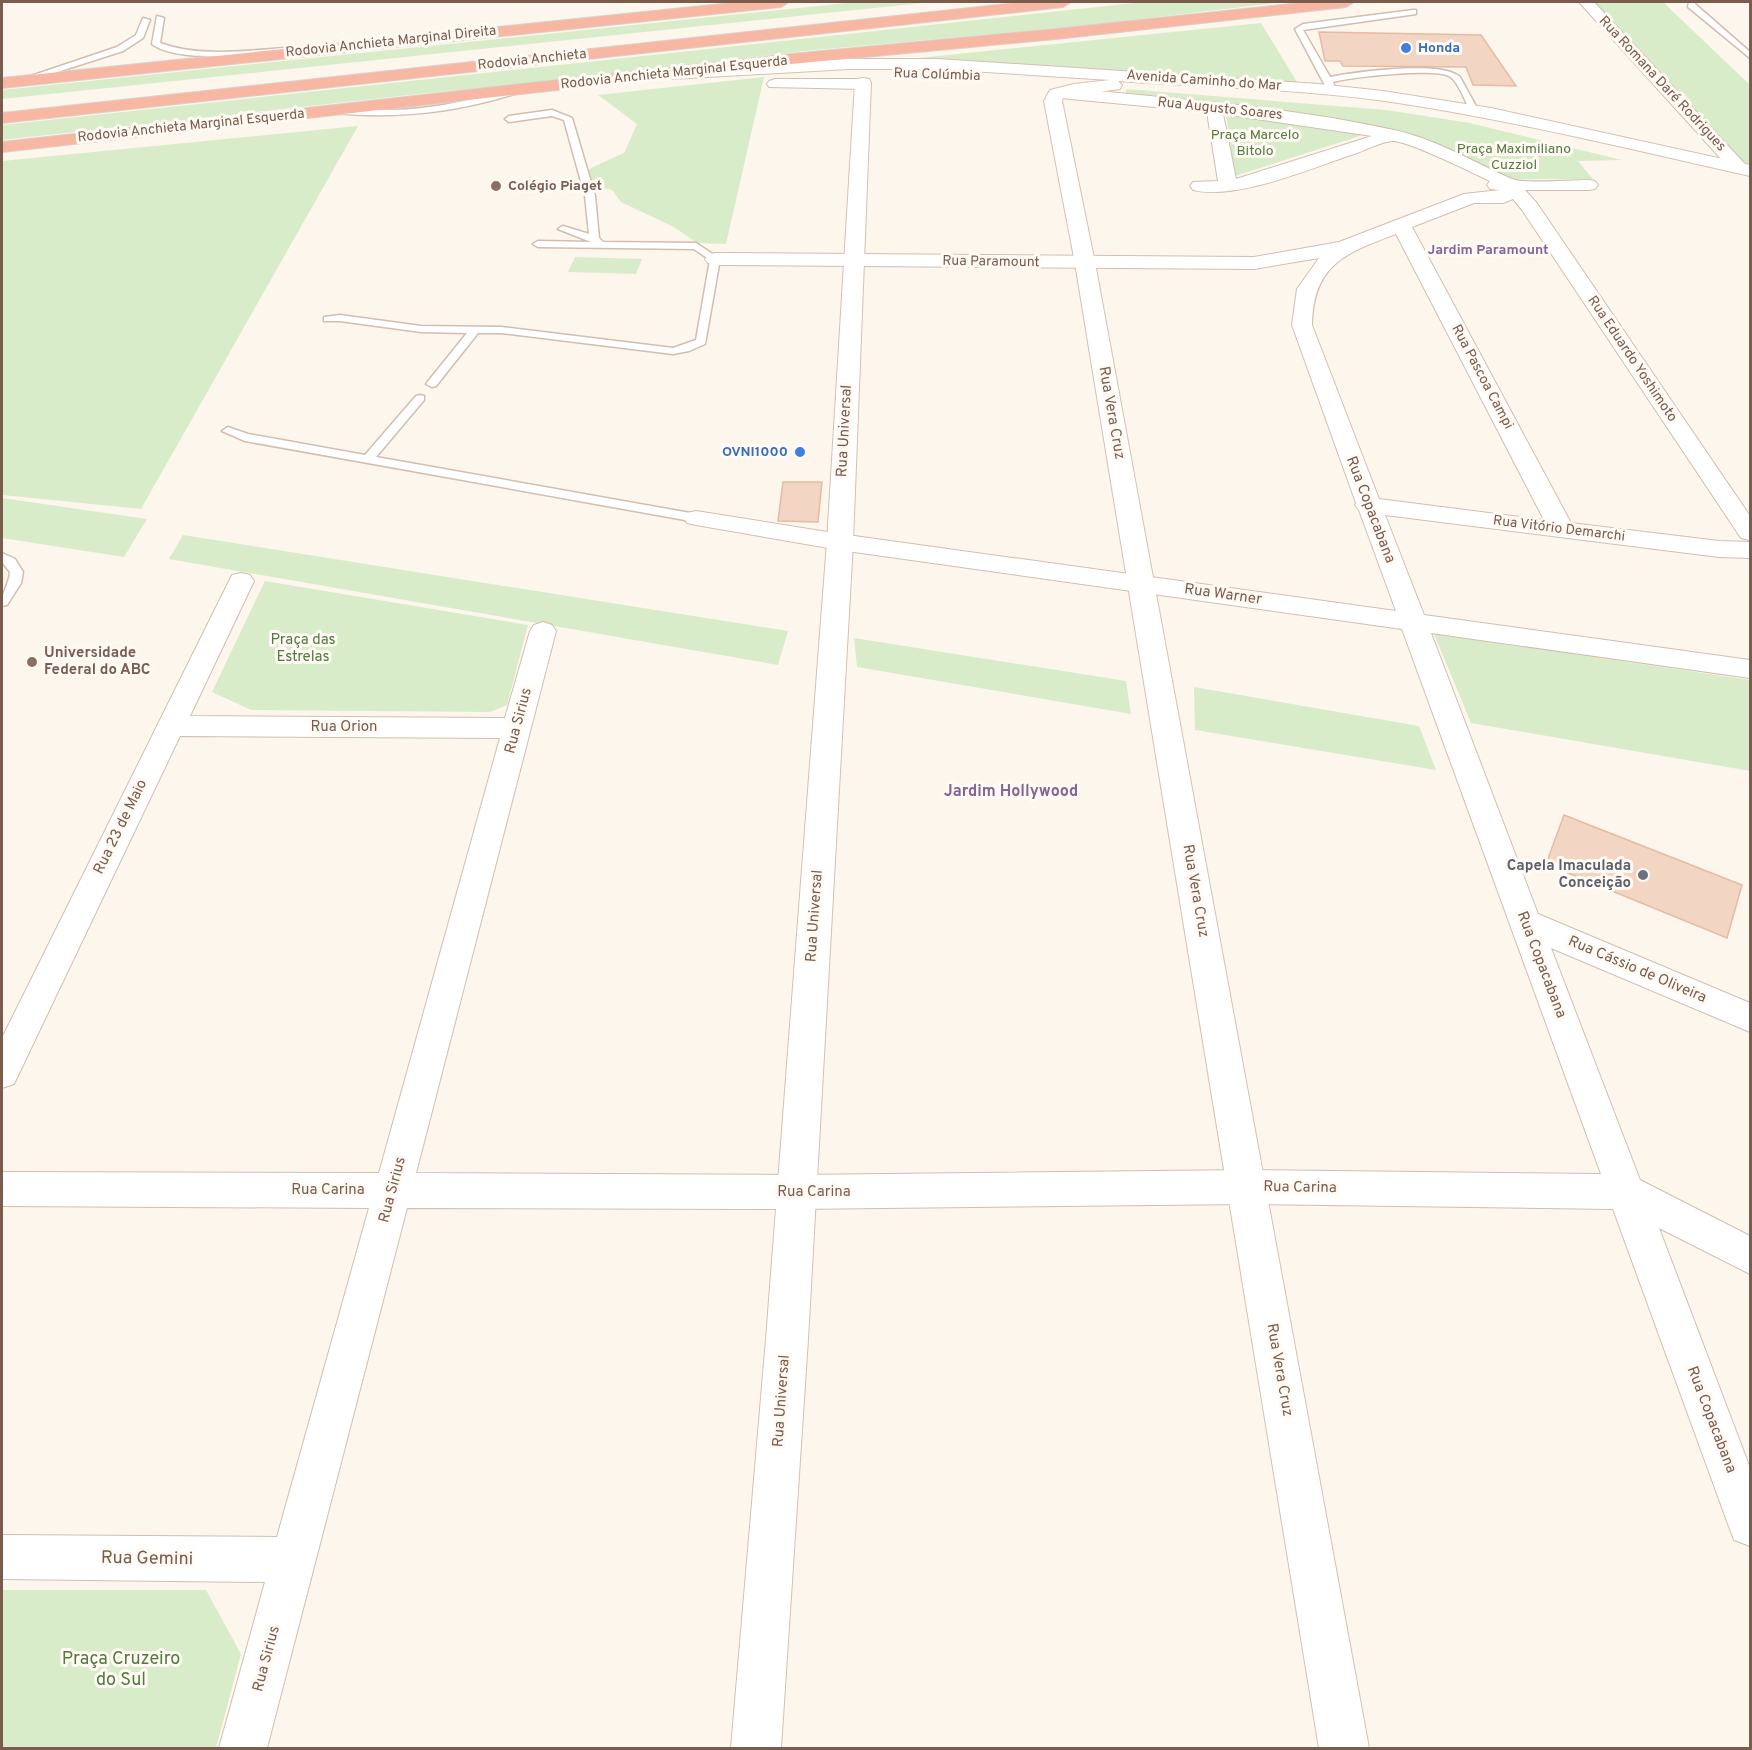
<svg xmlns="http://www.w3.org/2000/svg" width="1752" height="1750" viewBox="0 0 1752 1750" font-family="Overpass,sans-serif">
<rect width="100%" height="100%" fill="#fdf6ec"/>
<path fill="#d8ecc9" d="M857,2H932L2,99V90Z
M1144,2H1284L1082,26L804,51L590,77L418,94L2,140V125Z
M1594,2H1663L1750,85V168Z
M1261,23L1299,85L919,58Z
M764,77L726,244L697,243L674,227L621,202L612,190L598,186L580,176L593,167L624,153L637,124L598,95Z
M1126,89L1386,110L1470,123L1622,160L1578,161L1593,179H1511L1429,142L1126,94Z
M1226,114L1363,135L1235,176Z
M358,126L141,509L2,495V161Z
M575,257L642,259L636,274L568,272Z
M2,498L147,519L124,557L2,538Z
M183,535L788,631L778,665L169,559Z
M265,581L528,625L507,705L490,712L251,710L212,692Z
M1434,634L1750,680V771L1471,723Z
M854,638L1126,681L1131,714L857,667Z
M1194,687L1419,726L1436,770L1195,730Z
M2,1590H206L241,1654L216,1748H2Z"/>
<path fill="#f3d5c3" stroke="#e6bba3" stroke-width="1.5" d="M1319,32L1481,35L1516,86L1473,85L1466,67L1343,66L1340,61H1325Z
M783,482H822L818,522L778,521Z
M1564,815L1742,885L1727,938L1546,864Z"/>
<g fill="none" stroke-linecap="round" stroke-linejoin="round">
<g stroke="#d1beb0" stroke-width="3">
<path id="lane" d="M1689,2H1695V4L1750,52V58L1688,7Z
M1413,10H1416V14L1303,30L1330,77C1355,72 1443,60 1460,77L1478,110L1477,112H1471C1465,102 1459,82 1449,76C1433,68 1353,77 1333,82L1336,91L1329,93L1295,29L1303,24Z
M157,16L164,18L160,43C203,59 256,49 300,47L304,49L300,51C265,53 180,65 152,44Z
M143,18L150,20L143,38L123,51L23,83L16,81L117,47L136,35Z
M514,88L518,91L517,93C456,113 396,119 332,113L328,110L332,107C402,115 447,107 514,88Z
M552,110L572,118L595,196L599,238L603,242L696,243L720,259L705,344L689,351L673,354L501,333H478L436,386L432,387L426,384L467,333L421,332L340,321H324V317L340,315L421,326L501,327L673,348L696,340L710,260L694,249L538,247L533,244L538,241L591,242L558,229L563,226L589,234L585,196L564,120L552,116L509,122L505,119L509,116Z
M420,395L424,396V400L376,457L696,514L702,518L696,522L245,441L222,431L228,427L248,434L365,455L416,396Z
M2,553L15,559L23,572L21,583L7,605L2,606C1,593 9,585 10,572L2,562Z"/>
</g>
<g stroke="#d1beb0" stroke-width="2">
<path id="street" d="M1579,2H1594L1744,163L1747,167L1744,171H1732Z
M775,79H863L871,84L863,89L769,87L767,84L769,81Z
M1056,89H1078C1184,100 1290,107 1394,130C1436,139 1473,162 1512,179C1524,184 1573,180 1589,180L1595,181L1598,185L1595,189L1589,190H1525L1536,202L1750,516V540L1741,538L1522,210L1513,199L1503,203H1474L1412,227L1571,523L1719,541L1750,542V558L1719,557L1385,515L1424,615L1750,660V678L1431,633L1538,914L1750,1003V1032L1551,948L1640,1180L1750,1236V1274L1659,1228L1750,1468V1546L1734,1540L1728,1524L1613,1209L1247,1204L796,1209L407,1208L267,1748H219L265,1582L2,1579V1535L277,1537L369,1208L2,1206V1172L379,1173L500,738L180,736L14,1084L2,1088V1038L232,575L241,573L250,575L254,581L190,716L505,718L530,631L534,625L543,622L552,625L556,631L416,1173L796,1175L1247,1170L1601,1174L1402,629L840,550L696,525L687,523L684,518L687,513L696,511L840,534L1396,611L1359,510L1355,505L1356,503L1292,325L1297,289L1319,258L1254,269L715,265L708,263L705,259L708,255L715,253L1254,257L1339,242L1464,194L1500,190L1490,189L1487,185L1490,181C1473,173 1407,140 1392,141C1381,142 1368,149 1357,153C1313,167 1238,201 1193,190L1190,186L1193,182L1218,181L1207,112L1050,97L1048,94L1050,91ZM1223,114L1372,136L1236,179ZM1396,234L1544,520L1379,499L1312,325C1313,264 1346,253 1396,234Z"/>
</g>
<g stroke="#d6c0b0" stroke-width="2">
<path id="secondary" d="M849,59H938L1319,84L1383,91L1491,108L1750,165V176C1629,149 1508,119 1385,101C1297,89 1207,87 1118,81L1122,85L1120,89L1063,97L1062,101L1095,263L1369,1748H1319L1075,263L1044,101L1050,90L1074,84L1110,80L938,69H849L673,79L665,74L673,69Z
M863,78L869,79L871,83L853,542L808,1339L781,1748H731L766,1339L827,542L855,83L857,79Z"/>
</g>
<g stroke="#dad1cd" stroke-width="2">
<path id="highway" d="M741,2H789L781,7L2,88V78Z
M1025,2H1071L1063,7L2,123V113Z
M1309,2H1354L1346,7L1056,39L791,64L2,152V142L791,54L1056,29Z"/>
</g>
<use href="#lane" fill="#fff" fill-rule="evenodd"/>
<use href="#street" fill="#fff" fill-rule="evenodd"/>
<use href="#secondary" fill="#fff" fill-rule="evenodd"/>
<use href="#highway" fill="#f7b7a3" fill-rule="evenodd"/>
</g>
<g fill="#3f7fe0" stroke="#fffaf3" stroke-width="2">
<circle cx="1406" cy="48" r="6"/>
<circle cx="800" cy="452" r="6"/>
</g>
<g fill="#8d6e63" stroke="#fffaf3" stroke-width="2">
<circle cx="496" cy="186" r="6"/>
<circle cx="32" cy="662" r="6"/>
</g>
<circle fill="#6b7280" stroke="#fffaf3" stroke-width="2" cx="1643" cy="875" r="6"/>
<g text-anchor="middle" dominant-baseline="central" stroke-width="6" stroke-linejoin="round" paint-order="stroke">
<g font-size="14" fill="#7a5c4d" stroke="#fffaf3">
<text transform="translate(391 42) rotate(-6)">Rodovia Anchieta Marginal Direita</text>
<text transform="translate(532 60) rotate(-6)">Rodovia Anchieta</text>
<text transform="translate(674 73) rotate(-6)">Rodovia Anchieta Marginal Esquerda</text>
<text transform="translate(937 75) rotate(2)">Rua Colúmbia</text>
<text transform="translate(1204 81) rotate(4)">Avenida Caminho do Mar</text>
<text transform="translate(1662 84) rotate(47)">Rua Romana Daré Rodrigues</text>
<text transform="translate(1220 109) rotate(6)">Rua Augusto Soares</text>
<text transform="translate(191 126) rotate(-6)">Rodovia Anchieta Marginal Esquerda</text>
<text transform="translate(991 262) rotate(1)">Rua Paramount</text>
<text transform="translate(1632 359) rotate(56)">Rua Eduardo Yoshimoto</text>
<text transform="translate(1482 377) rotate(62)">Rua Pascoa Campi</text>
<text transform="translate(1559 529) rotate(7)">Rua Vitório Demarchi</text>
</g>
<g font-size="14" font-weight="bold" fill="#366cbe" stroke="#fffaf3" text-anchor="start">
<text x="1418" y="48">Honda</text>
<text x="788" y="452" text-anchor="end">OVNI1000</text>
</g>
<g font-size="14" fill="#537a41" stroke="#fffaf3">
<text x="1255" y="135">Praça Marcelo<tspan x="1255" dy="16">Bitolo</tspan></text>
<text x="1514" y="149">Praça Maximiliano<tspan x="1514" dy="16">Cuzziol</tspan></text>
</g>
<g font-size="14" font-weight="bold" fill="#785e54" stroke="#fffaf3" text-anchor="start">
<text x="508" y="186">Colégio Piaget</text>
</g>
<g font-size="14" font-weight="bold" fill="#846695" stroke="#fffaf3">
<text x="1488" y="250">Jardim Paramount</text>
</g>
<g font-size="15" fill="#7a5c4d" stroke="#fffaf3">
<text transform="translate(1111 413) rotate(80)">Rua Vera Cruz</text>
<text transform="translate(845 431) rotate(-87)">Rua Universal</text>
<text transform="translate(1370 510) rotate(69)">Rua Copacabana</text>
<text transform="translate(1223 595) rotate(8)">Rua Warner</text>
<text transform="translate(519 721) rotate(-75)">Rua Sirius</text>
<text x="344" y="727">Rua Orion</text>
<text transform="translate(121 827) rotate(-64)">Rua 23 de Maio</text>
<text transform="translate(1195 891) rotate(80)">Rua Vera Cruz</text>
<text transform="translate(815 916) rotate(-86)">Rua Universal</text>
<text transform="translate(1541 965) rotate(69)">Rua Copacabana</text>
<text transform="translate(1637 970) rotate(23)">Rua Cássio de Oliveira</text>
<text transform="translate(1300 1188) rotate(1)">Rua Carina</text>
<text x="328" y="1190">Rua Carina</text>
<text transform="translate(393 1190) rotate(-75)">Rua Sirius</text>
<text x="814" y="1192">Rua Carina</text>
<text transform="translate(1279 1370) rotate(80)">Rua Vera Cruz</text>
<text transform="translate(782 1401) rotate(-86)">Rua Universal</text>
<text transform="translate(1711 1420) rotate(69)">Rua Copacabana</text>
<text transform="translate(267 1659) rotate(-75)">Rua Sirius</text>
</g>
<g font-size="15" fill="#537a41" stroke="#fffaf3">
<text x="303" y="640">Praça das<tspan x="303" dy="17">Estrelas</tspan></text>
</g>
<g font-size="15" font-weight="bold" fill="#785e54" stroke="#fffaf3" text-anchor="start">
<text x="44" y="653">Universidade<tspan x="44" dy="17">Federal do ABC</tspan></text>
</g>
<g font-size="15" font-weight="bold" fill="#5b616d" stroke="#fffaf3" text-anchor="end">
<text x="1631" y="866">Capela Imaculada<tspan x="1631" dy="17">Conceição</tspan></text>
</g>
<g font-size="16" font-weight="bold" fill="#846695" stroke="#fffaf3">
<text x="1011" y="792">Jardim Hollywood</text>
</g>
<g font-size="18" fill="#7a5c4d" stroke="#fffaf3">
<text transform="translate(147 1559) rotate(1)">Rua Gemini</text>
</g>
<g font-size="18" fill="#537a41" stroke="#fffaf3">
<text x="121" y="1659">Praça Cruzeiro<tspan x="121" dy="21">do Sul</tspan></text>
</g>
</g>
<rect width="1752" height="1750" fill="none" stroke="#7a5c4d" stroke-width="6"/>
</svg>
